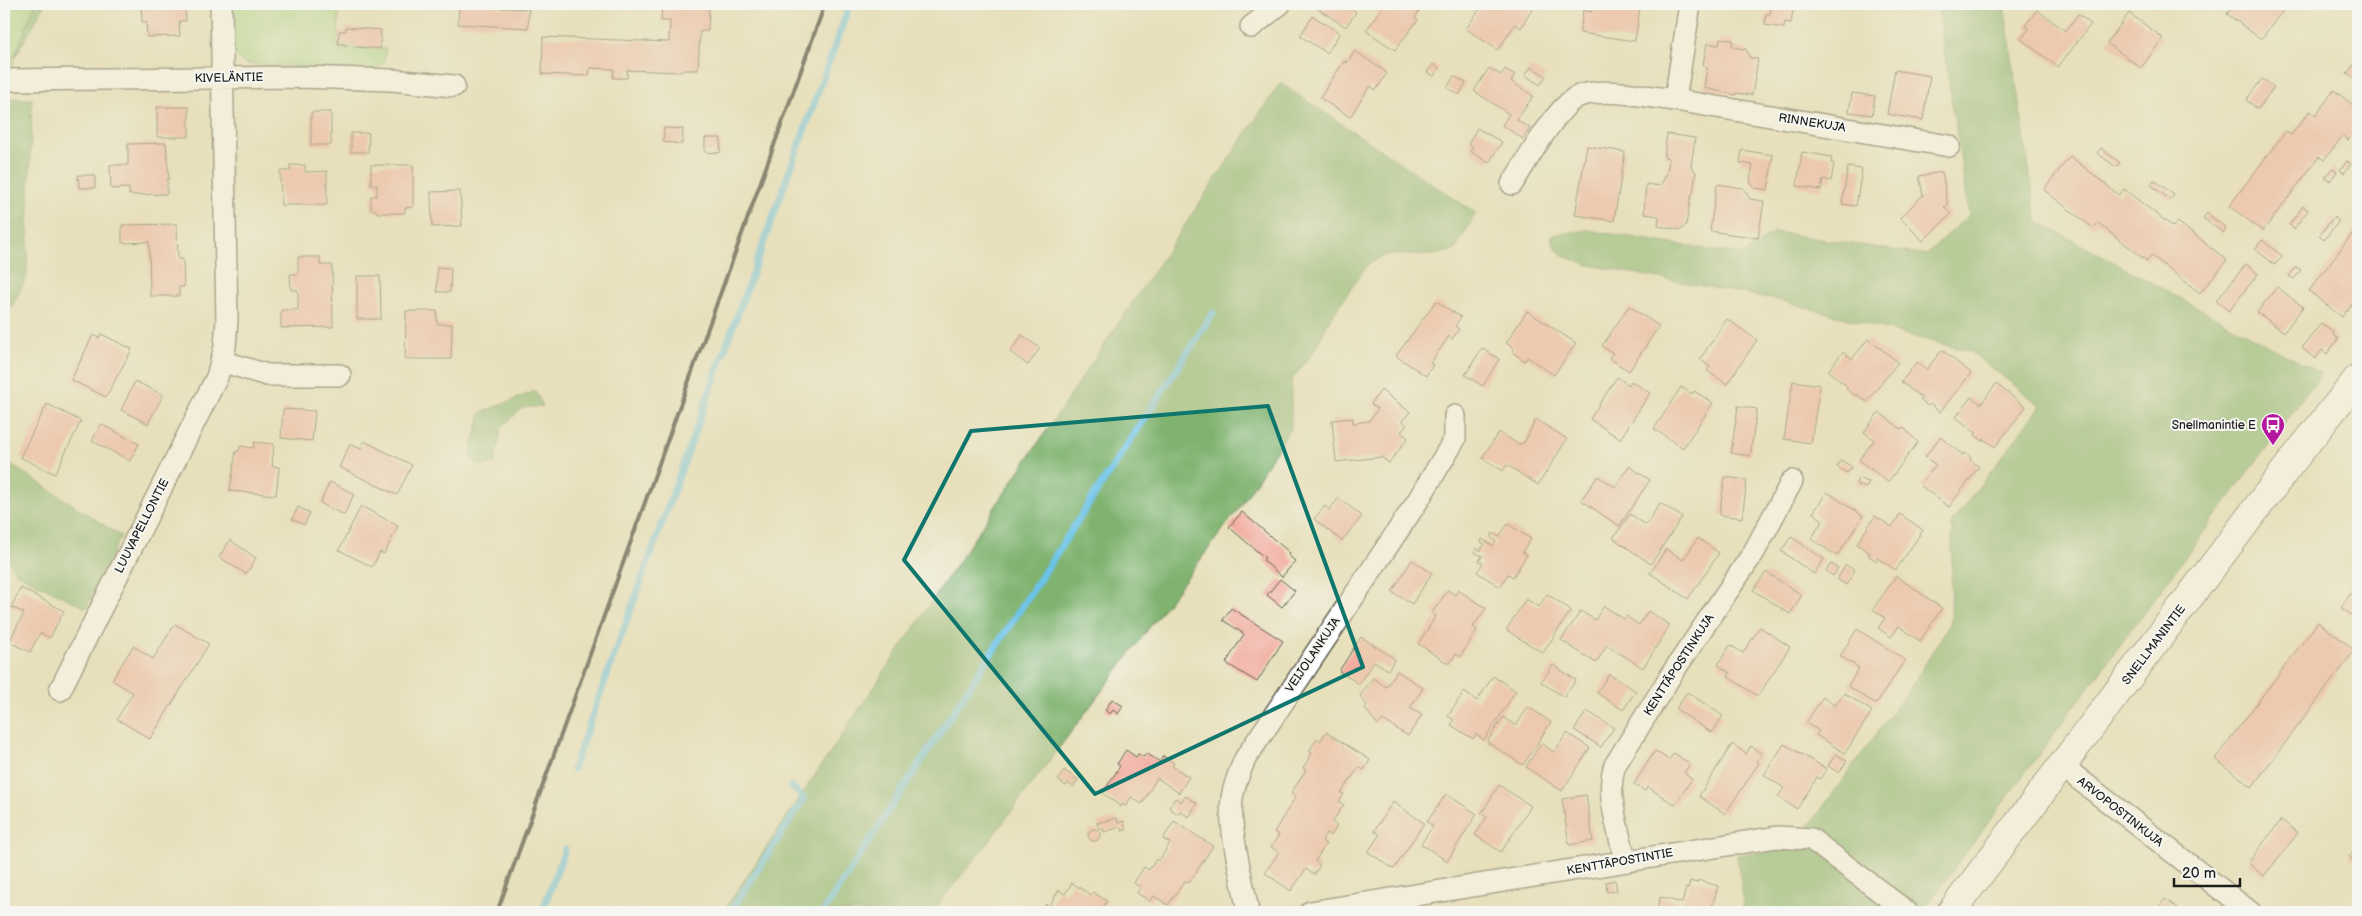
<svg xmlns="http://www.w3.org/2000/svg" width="2362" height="916" viewBox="0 0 2362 916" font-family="'Balsamiq Sans',sans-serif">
<rect width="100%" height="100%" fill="#f6f6f2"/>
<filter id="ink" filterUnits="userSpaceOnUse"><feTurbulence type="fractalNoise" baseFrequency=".02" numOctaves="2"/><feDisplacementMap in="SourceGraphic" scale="10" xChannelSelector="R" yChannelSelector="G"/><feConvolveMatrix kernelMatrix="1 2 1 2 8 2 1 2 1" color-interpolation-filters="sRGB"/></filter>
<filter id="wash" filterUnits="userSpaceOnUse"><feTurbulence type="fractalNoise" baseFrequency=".0096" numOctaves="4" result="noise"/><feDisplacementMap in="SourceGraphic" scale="20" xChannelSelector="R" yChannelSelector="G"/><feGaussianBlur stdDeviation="1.12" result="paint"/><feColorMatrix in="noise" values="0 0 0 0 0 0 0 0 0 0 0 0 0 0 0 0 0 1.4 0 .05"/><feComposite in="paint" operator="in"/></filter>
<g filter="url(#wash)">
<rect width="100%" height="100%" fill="#e7e0bb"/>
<path fill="#9fd180" stroke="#5e764e" d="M4,4H35L14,59L13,71H4Z
M229,4H339L338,44H345L346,46L386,49L384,62L375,71L247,64C224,53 230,25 229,4Z"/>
<path fill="#7fb36e" stroke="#4e6845" d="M35,4H45L14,59Z
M1937,4H2004L2037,221L2321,374L1922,912H1739L1744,905L1737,855L1792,849L1911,687L1951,622L1952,522L2041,406L1971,352L1779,300L1589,265C1572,259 1553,256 1551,235L1587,230L1743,255L1774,232L1926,255L1969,215Z
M1280,83L1476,213L1455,250L1433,255H1385L1367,265L1329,321L1314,351L1291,381V427L1242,504L990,840L932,912H723Z
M4,98L32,99L27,276L4,322Z
M535,391L543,406L522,408L501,428L495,464L479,466L470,456L481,413Z
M4,460L121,536L86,608L16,573L4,553Z"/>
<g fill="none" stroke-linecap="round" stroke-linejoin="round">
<path stroke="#6ac3e8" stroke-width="7" d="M573,769L850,4
M542,912L565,849
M730,912L804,799L791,786
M823,912L1213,313"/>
</g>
<g id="blocks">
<path fill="#f2ada0" d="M141,4H179V8H185L186,21H179L180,36L147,37L146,22H142Z
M459,4H501L500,8L529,9L528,28L458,24Z
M662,4H709L708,31H700L698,70H681V72L627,70V78H613L614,69L590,68L589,76L542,74L543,37L669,42L670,21H661Z
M1322,4H1344L1356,12L1346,27L1318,9Z
M1384,4H1418L1422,7L1415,18L1418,20L1395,50L1366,31Z
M1483,4H1527L1533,8L1521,28L1515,24L1498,50L1466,29Z
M1593,4L1640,7L1635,41L1580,33L1583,10L1591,12Z
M1772,4H1794L1791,23L1785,22L1784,28L1765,25L1766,14H1770Z
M2235,4H2288L2261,39L2227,14Z
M2037,10L2066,31L2078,14L2091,24L2058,67L2021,39L2029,29L2025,26Z
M2129,13L2163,38L2141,68L2107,43Z
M1313,16L1340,33L1327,53L1300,36Z
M346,27L381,30L380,49L345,46V44H338L339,31H346Z
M1720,38L1733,40L1732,47L1746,49L1750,58L1758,59L1752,95L1736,93V95L1704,88L1707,68L1703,64L1707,43L1719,45Z
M1355,51L1387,73L1376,90L1370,86L1350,117L1320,98L1344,61L1347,63Z
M2358,59V82L2347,74Z
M1433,64L1439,68L1434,76L1427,72Z
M1531,67L1546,76L1540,85L1525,75Z
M1489,68L1501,75L1505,69L1515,75L1511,81L1533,96L1517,120L1530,128L1523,139L1502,125L1509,114L1474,91Z
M1895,70L1930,76L1923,120L1887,114Z
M1454,76L1466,83L1459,95L1447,88Z
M2262,79L2274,87L2258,109L2246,100Z
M2334,90L2358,109V127L2348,140L2343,136L2324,160L2319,157L2263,231L2229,206L2286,131L2291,135L2310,111L2316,115Z
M1852,93L1875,96L1872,115L1849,112Z
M157,107H189V137H157Z
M311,112H331V145H311Z
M664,128L683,129L682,144L663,142Z
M1477,128L1502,142L1489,163L1470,151L1473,147L1468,144Z
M351,133H369L368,152H351Z
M1667,134L1695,138L1691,167L1696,172L1693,193L1691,196L1686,225L1681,230L1658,226L1659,216L1644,214L1646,184L1660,186L1667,173L1669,158L1664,157Z
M705,138H721L720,153L705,152Z
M166,143L169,179H167V194L129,195V188L111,189L110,165H128V144Z
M1587,146L1625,152L1614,221L1575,215Z
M2101,148L2120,163L2116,167L2097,153Z
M1742,150L1773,155L1768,190L1754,188L1750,181L1753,165L1740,163Z
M1802,152L1832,157L1831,163L1834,164L1831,181L1823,179L1821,190L1797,186Z
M2070,156L2119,195L2124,189L2173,227L2178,222L2227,260L2200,293L2151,255L2147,261L2098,223L2093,228L2044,190Z
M2347,161L2351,164L2344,173L2340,170Z
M290,165H305V172L327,171V205H281L280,171H290Z
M371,165H413V207L405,208V213H377L376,210H371V196H377V185H371Z
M1848,167L1862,169L1856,206L1842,204Z
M2332,168L2337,172L2330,181L2325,178Z
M1942,172L1948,206L1944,207L1951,214L1923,241L1900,218L1923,195L1919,176Z
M78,175H95V188H79Z
M2154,180L2174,195L2170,200L2151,185Z
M1717,184L1743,188L1750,199L1764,201L1758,238L1710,231Z
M460,191L462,226L432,227L431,192Z
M2303,206L2308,210L2294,229L2289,225Z
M2207,213L2226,228L2223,233L2203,218Z
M2334,217L2339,221L2324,240L2319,236Z
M177,224L178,259H183L184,287H179V296H150L149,242L122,243V225Z
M2358,226V297L2342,317L2309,291Z
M2262,240L2282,256L2275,265L2255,249Z
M298,257H320V265H332L333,327L281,328V310H298V290H291L290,274H298Z
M2246,264L2258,274L2229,311L2216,301Z
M437,267L451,268L450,292H437Z
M2296,267L2301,270L2294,279L2289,276Z
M357,276H380L381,319H357Z
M2277,287L2303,307L2284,332L2257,312Z
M1436,301L1461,317L1455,326L1459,329L1452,339L1449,336L1430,364L1433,365L1426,376L1396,356Z
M1629,306L1659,326L1629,371L1609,358L1613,353L1602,346Z
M406,311H437V324H452L451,359H405Z
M1527,311L1576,343L1554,375L1527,357L1525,361L1512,352L1514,348L1506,343Z
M1727,319L1757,340L1727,384L1707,371L1710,367L1700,359Z
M2321,323L2334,332L2333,335L2338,339L2327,354L2322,350L2315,359L2302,348Z
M101,334L132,349L106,397L71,380L93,335L99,338Z
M1022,335L1040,348L1028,365L1010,352Z
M1868,339L1898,362L1867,402L1856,394L1855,396L1846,389L1848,387L1828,371L1843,352L1852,359Z
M1482,348L1499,359L1483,386L1465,375Z
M1942,350L1971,373L1940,412L1930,404L1928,406L1920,400L1922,398L1901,382L1917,362L1926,370Z
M1617,377L1629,385L1631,381L1650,393L1620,439L1590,419Z
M135,381L163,395L148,424L121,410Z
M1793,381L1820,385L1811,443L1784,439Z
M1996,384L2026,407L1995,447L1984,439L1983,441L1975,435L1976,433L1956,417L1971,397L1981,404Z
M1681,387L1692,394L1694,391L1713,403L1683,448L1654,429Z
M1381,390L1410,412L1402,421L1407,425L1401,432L1408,438L1389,463L1381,457L1336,462L1332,420L1353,418V423L1369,421L1378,409L1371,404Z
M47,404L81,421L55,474L20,457Z
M1738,406L1757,409L1750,456L1731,453Z
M283,409L315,411L312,441L281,438Z
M1879,412L1901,429L1903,427L1918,442L1888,482L1859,460L1874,440L1864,432Z
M1536,419L1567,439L1538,485L1507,465L1503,471L1482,458L1499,432L1518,444L1524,443Z
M101,424L139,444L130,461L92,441Z
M1940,437L1963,455L1964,453L1968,455L1971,458L1970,460L1979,467L1949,507L1920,485L1936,465L1925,457Z
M364,441L412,465L397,495L339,467L350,444L361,449Z
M254,442L274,444L272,466L279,467L276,495L230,491L236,451H239L240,446L254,448Z
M1841,460L1852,467L1847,473L1837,467Z
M1629,466L1650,480L1619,526L1581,500L1598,476L1615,487Z
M1725,477L1747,480L1742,518L1719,515Z
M1858,478L1869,482L1866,488L1856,484Z
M330,482L354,494L344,515L320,503Z
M1827,492L1863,516L1837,556L1811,539L1823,520L1813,513Z
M1339,498L1362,516L1342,541L1314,519L1325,506L1329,510Z
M1660,503L1682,517L1651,564L1613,538L1630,514L1646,525Z
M361,506L398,526L384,554L380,552L372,567L339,550Z
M298,507L310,513L304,525L292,519Z
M1242,512L1290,553L1288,555L1295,561L1282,577L1263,560L1265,558L1229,527Z
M1900,514L1923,530L1896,570L1877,558L1876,561L1868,555L1870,553L1857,544L1875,516L1892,527Z
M1508,524L1531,539L1522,552L1527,555L1513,577L1508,574L1500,587L1477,572L1483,563L1479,561L1482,556L1474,552L1477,548L1480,551L1485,544L1481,542L1482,539L1493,546L1496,541L1490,537L1493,533L1499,537Z
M1791,537L1824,559L1814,574L1781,551Z
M1698,538L1719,553L1688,599L1650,573L1666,549L1683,560Z
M230,540L256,558L246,574L219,557Z
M1412,560L1432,573L1412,604L1392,592Z
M1831,564L1838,568L1833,576L1826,571Z
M1846,565L1855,570L1846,585L1837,579Z
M1766,572L1802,595L1790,614L1753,590Z
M1896,576L1942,608L1920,641L1899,626L1891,637L1878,628L1885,618L1873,609Z
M1280,579L1295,591L1282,607L1267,595Z
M2358,584V620L2341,607Z
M21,588L64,611L50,638L40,633L30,652L9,642L24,613L11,607Z
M1448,590L1455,595L1458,590L1486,608L1473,627L1477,630L1460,657L1456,654L1449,664L1418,644L1436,616L1432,613Z
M1547,594L1571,610L1543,653L1506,630L1526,599L1539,607Z
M1604,606L1624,619L1626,616L1639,625L1648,611L1670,625L1643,668L1607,645L1596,663L1561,640L1581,611L1595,620Z
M1231,608L1283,641L1257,682L1226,663L1244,634L1223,620Z
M2318,622L2355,650L2252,787L2215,759Z
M175,624L209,644L150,739L117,719L133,693L112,680L133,646L153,659Z
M1760,627L1790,647L1758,696L1728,677L1730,673L1718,665L1730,645L1743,653Z
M1857,629L1905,660L1876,704L1848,686L1859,668L1840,656Z
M1361,637L1395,659L1388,670L1374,661L1359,684L1339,671Z
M1553,665L1576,680L1564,697L1541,682Z
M1397,671L1423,688L1410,708L1422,715L1408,736L1383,720L1378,725L1365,709L1367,705L1360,696L1373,678L1386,687Z
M1609,674L1636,691L1623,710L1597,693Z
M1493,676L1516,691L1484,740L1476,734L1473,739L1451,725L1454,720L1448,716L1464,692L1477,701Z
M1687,692L1723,716L1712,733L1676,709Z
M1844,693L1872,711L1845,753L1816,735L1819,731L1806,723L1823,697L1835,706Z
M1112,699L1123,706L1118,714L1113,710L1110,714L1105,710Z
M1528,707L1551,722L1523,765L1487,742L1503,717L1516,726Z
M1587,711L1614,728L1601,747L1574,730Z
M1326,732L1370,760L1364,770L1359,767L1341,793L1344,794L1339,802L1344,805L1332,822L1337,826L1331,836L1326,833L1322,841L1326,844L1315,861L1320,865L1314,875L1306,869L1291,891L1265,873L1279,852L1271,847L1279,835L1274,832L1296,796L1291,793L1306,770L1303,768L1312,753L1309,751L1317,738L1320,741Z
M1567,733L1590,748L1562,791L1526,767L1541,743L1554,752Z
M1732,744L1746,754L1751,746L1762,754L1757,761L1759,763L1725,814L1699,796Z
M1784,744L1827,769L1820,779L1817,777L1797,809L1778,797L1784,788L1764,775Z
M1126,750L1136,757L1138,754L1144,757L1146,753L1160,762L1163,756L1174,763L1172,766L1189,777L1179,793L1157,778L1142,804L1131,797L1126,806L1122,804L1121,807L1103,793L1120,766L1117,764Z
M1655,751L1669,760L1674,753L1690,764L1684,773L1692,779L1675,805L1648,787L1645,791L1634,784Z
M1836,754L1847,761L1839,773L1828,766Z
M1064,770L1078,780L1073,787L1068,783L1066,786L1058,780Z
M1499,785L1531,806L1501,852L1475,835L1487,817L1481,814Z
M1446,794L1477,814L1447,861L1421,844L1433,826L1427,822Z
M1586,795L1593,841L1569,845L1562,799Z
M1185,796L1197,803L1189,817L1180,811L1178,814L1169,808L1175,798L1181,802Z
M1393,802L1424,823L1394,869L1368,852L1380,834L1374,831Z
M1117,818L1118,823L1124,821L1126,830L1122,831L1121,827L1104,832L1103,828L1099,829L1097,823Z
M2281,820L2298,833L2264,876L2248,863Z
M1174,821L1213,846L1189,883L1185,881L1168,905L1154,896L1150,901L1137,893L1141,887L1134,883L1144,867L1149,870L1156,859L1159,861L1170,843L1163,839Z
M1088 835a6 6 0 1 1 12 0a6 6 0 1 1-12 0Z
M2358,845V863L2349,857Z
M1615,880L1617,891L1607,892L1606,882Z
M1698,880L1718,886L1711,911L1701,908L1700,912H1656L1660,897L1682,903L1686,888L1688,889L1690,881L1697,883Z
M1072,883L1091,895L1093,892L1107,901L1100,912H1041L1046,904L1049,906L1059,890L1065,894Z
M2165,899L2183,912H2155Z"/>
</g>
</g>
<g filter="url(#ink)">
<use href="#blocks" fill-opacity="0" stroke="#636154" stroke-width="1"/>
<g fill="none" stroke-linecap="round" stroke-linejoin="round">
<g stroke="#636154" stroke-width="24">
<path id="street" d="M1251,27L1280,4
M4,80L301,77L391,80L454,86
M1675,100L1949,146
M1512,184C1525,164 1558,104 1579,96C1605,87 1647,97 1675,100L1690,4
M221,361L267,375H340
M60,690L217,377L225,347L227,320L221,4
M2062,766L2250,912
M1625,860C1619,830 1605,794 1615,765L1673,672L1754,552L1792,481
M1248,912C1243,882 1228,827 1232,798C1234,784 1240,771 1245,759L1417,502L1455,439V416
M1310,912L1777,837L1811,839L1907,912"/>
</g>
<g stroke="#636154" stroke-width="30">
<path id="secondary" d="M1951,912L2290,464L2358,378"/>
</g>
<use href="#street" stroke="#fff" stroke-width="21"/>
<use href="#secondary" stroke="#fff" stroke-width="28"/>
<path stroke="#1c1c1c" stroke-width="4" d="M497,912L825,4"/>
</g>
</g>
<path d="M0 0H2362V916H0ZM1268,406L1363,667L1095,794L904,560L971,431Z" fill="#e7e0bb" fill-opacity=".55" fill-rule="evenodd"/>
<path fill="none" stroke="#0f766e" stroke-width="4" stroke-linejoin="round" d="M1268,406L1363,667L1095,794L904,560L971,431Z"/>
<defs>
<g id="bus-pin" transform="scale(1.25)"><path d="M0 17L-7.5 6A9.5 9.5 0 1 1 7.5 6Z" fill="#b5179e" stroke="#f6f6f2"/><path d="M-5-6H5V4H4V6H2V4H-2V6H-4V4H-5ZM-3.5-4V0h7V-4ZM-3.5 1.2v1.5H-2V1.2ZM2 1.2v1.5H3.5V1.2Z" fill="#fff"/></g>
</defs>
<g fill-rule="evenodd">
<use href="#bus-pin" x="2273" y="425"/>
</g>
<g text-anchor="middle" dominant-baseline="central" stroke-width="4" stroke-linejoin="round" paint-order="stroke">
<g font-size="12" fill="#1c1c1c" stroke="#f6f6f2">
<text transform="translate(229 78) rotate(-1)">KIVELÄNTIE</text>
<text transform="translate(1812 123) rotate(9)">RINNEKUJA</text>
<text transform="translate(142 526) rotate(-63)">LUUVAPELLONTIE</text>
<text transform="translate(2154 645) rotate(-53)">SNELLMANINTIE</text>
<text transform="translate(1313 655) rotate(-56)">VEIJOLANKUJA</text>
<text transform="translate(1679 665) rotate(-57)">KENTTÄPOSTINKUJA</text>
<text transform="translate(2120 812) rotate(38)">ARVOPOSTINKUJA</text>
<text transform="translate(1620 862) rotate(-10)">KENTTÄPOSTINTIE</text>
</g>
<g font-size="12" fill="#1c1c1c" stroke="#f6f6f2" text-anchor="end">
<text x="2256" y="425">Snellmanintie E</text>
</g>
</g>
<rect width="2362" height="916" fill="none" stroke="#f6f6f2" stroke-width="20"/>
<path d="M2174 878v8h66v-8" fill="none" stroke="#1c1c1c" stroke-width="2.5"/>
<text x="2182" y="878" font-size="15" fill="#1c1c1c" stroke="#f6f6f2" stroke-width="4" paint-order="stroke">20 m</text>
</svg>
